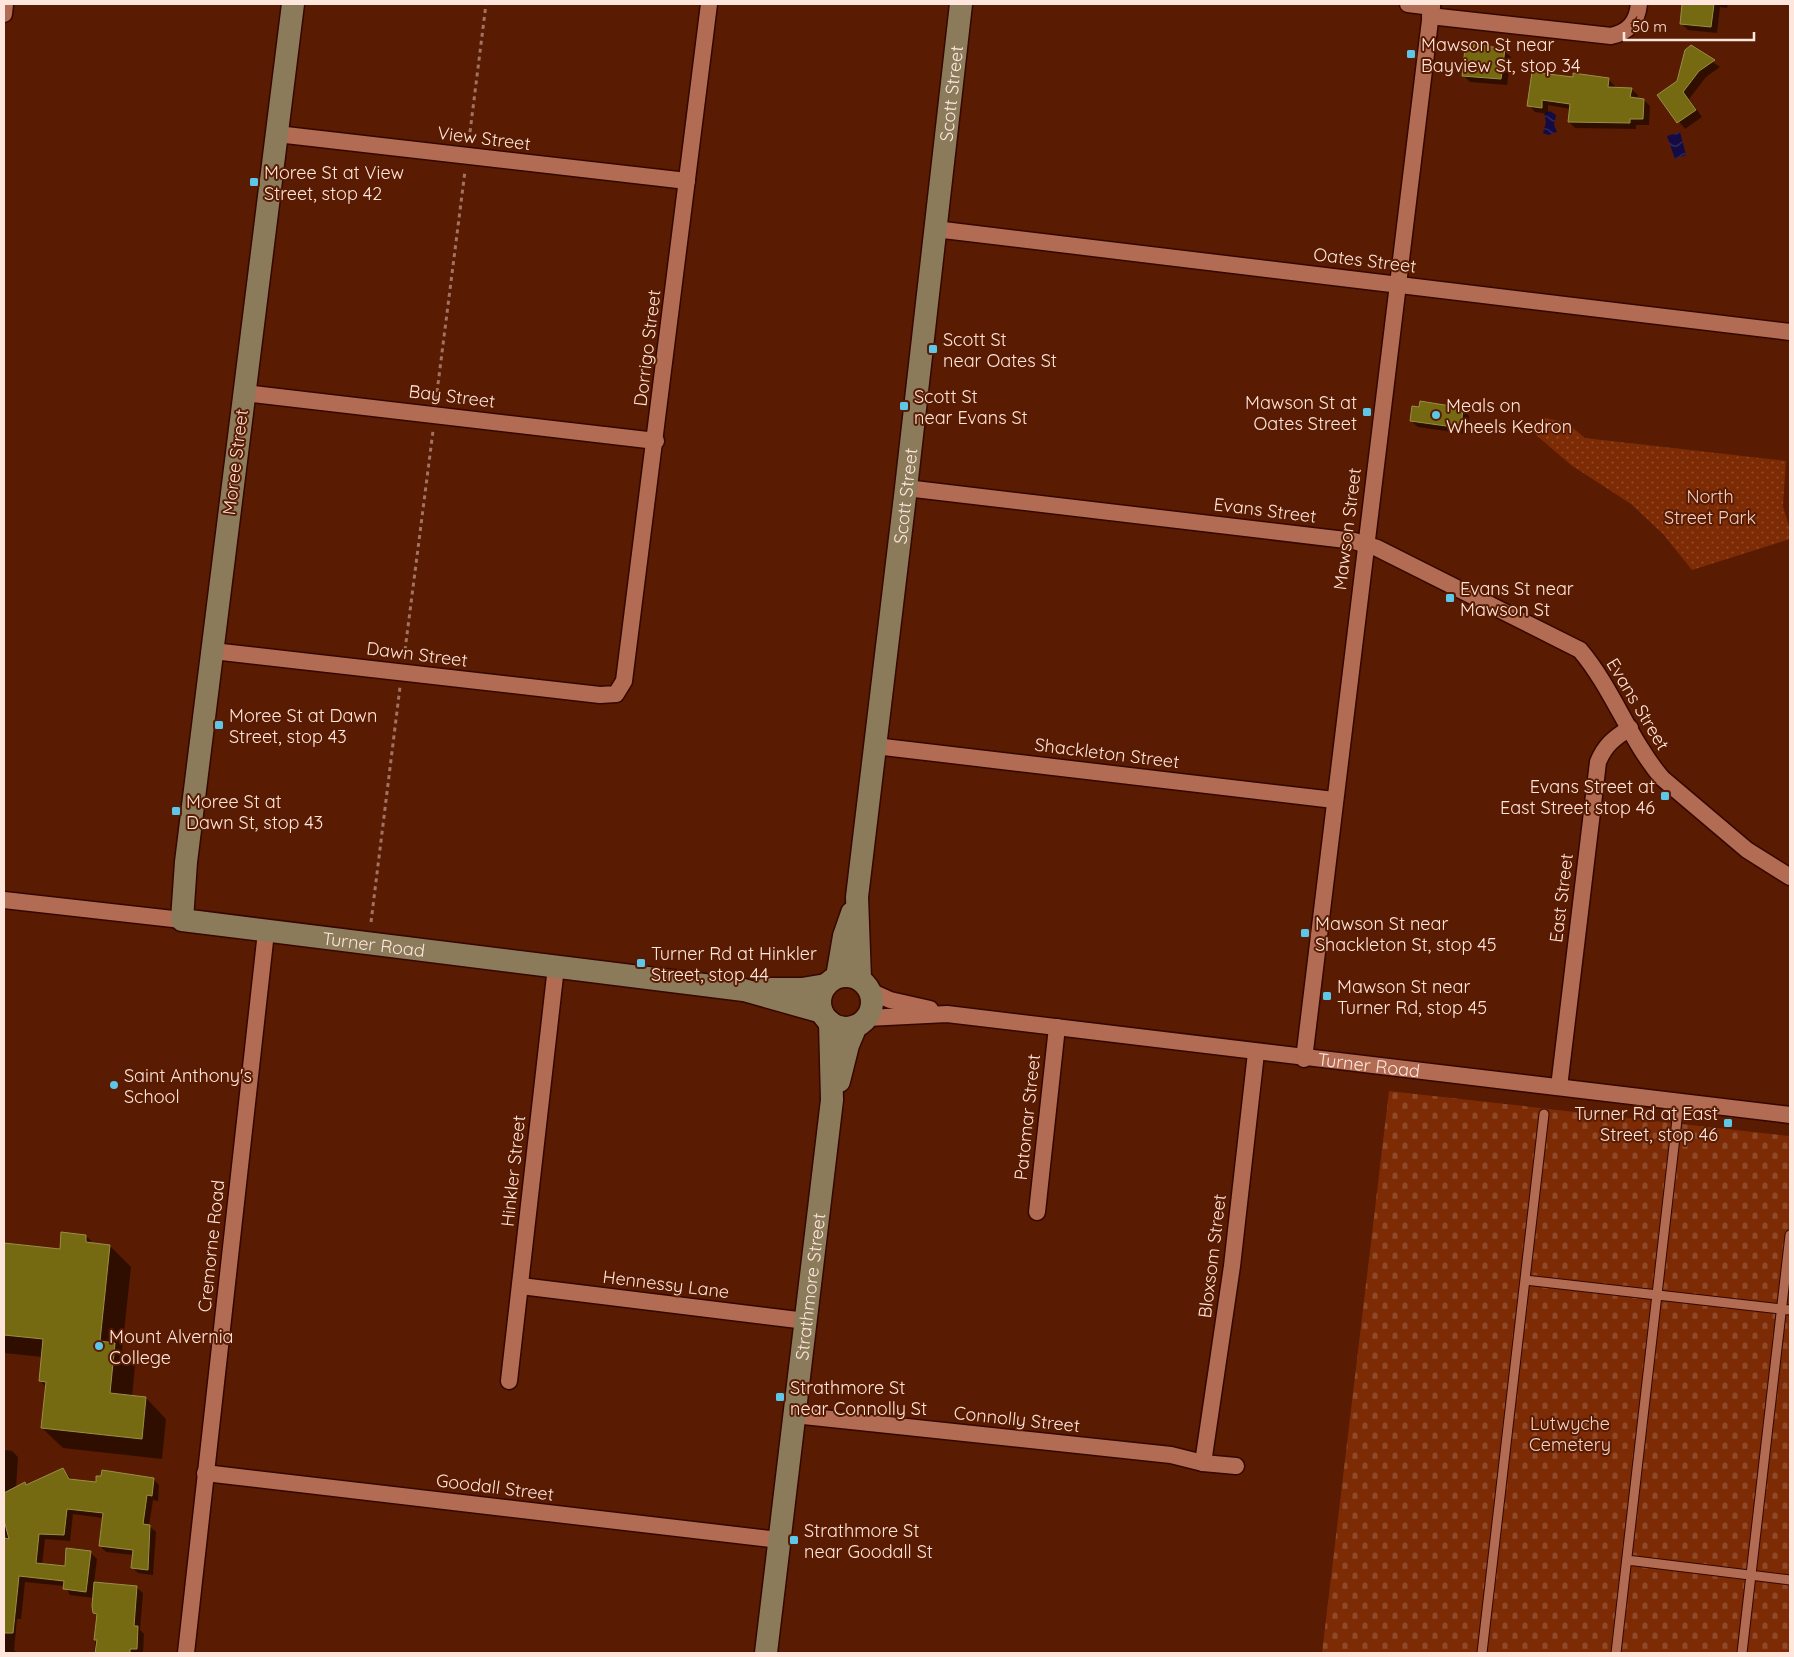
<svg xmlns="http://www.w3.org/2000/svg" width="1794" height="1657" viewBox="0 0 1794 1657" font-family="Quicksand,sans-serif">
<defs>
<pattern id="grass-dots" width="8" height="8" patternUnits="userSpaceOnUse" patternTransform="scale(1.25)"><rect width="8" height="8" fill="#7c2b05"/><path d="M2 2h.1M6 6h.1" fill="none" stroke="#904a29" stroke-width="1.8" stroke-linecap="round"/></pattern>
<pattern id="cemetery-stones" width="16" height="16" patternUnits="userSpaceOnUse" patternTransform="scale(1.25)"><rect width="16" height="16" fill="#7c2b05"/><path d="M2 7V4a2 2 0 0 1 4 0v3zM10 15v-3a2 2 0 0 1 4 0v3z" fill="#904a29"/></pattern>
<pattern id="water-waves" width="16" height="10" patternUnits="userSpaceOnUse" patternTransform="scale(1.25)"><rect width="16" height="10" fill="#140b44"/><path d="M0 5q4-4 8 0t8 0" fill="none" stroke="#372f5f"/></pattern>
</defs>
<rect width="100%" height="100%" fill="#591b01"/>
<path fill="url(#grass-dots)" d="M1541,417L1567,423L1585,438L1786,461L1783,506L1790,530V539L1692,570L1663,534L1631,504L1571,465L1536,435Z"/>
<path fill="url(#cemetery-stones)" d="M1389,1091L1790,1136V1653H1322Z"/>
<path fill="url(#water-waves)" d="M1550,111L1556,115L1554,125L1557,132L1548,135L1543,133L1546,122L1544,114Z
M1680,132L1686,155L1675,159L1667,136Z"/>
<path fill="#0007" d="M1683,4H1728L1727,8L1720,7L1717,33L1688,30L1681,23Z
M1691,47L1720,67L1706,77L1689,99L1702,117L1685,129L1658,95L1678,82Z
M1504,51L1511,57L1507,85L1470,82L1464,76Z
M1574,78L1608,79L1615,86V88L1631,89L1638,95L1637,99L1644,100L1650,106L1649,125H1636V129L1575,128L1569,122L1570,109L1548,105V114L1535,112L1529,105Z
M1462,409L1469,416L1467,434L1418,427L1411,421Z
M86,1236L95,1245L110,1246L131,1267L122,1351L135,1365L132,1397L146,1398L166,1419L162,1459L63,1448L42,1428L46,1387L40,1381L43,1357L4,1353V1356V1243L61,1251Z
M4,1450L12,1451L18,1457L16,1488L25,1484L27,1486L63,1469L72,1480L97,1483L153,1479L159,1485L158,1501L153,1500L149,1526L156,1532L153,1575L138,1573L132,1567L134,1555L106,1552L100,1546L103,1518L73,1514L70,1541L45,1539L42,1565L66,1568L90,1552L97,1559L94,1583L136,1587L143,1593L140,1630L144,1634L143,1653H94L98,1617L94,1613V1598L70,1595L65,1586L25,1582L21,1619H17L14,1650L17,1653H4V1539L7,1540L4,1527Z"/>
<path fill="#756912" stroke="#9a8f44" d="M1682,4H1714L1711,27L1680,24Z
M1474,44L1505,49L1501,79L1462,76L1465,48L1473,49Z
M1691,45L1715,60L1699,71L1683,92L1696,110L1677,123L1657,95L1677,81L1685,50Z
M1532,72L1573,77V73L1609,78L1608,87L1632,88L1630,97L1644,99L1643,119H1630V123L1568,122L1570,104L1542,100V108L1527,106Z
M1420,401L1463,408L1461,428L1410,421L1412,406L1419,407Z
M61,1232L86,1235V1242L110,1245L100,1341L115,1343L110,1393L146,1397L142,1439L41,1428L46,1382L39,1381L43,1339L4,1335V1243L60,1249Z
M63,1468L69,1479L96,1482V1476H101L102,1470L154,1478L152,1496L147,1495L143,1524L150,1525L148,1570L131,1568L133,1550L99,1546L103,1513L67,1509L64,1535L39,1534L36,1563L65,1566L66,1548L91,1551L86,1592L63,1589L64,1581L19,1576L13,1633H4V1538L9,1539L4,1520V1493L25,1482L26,1485Z
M94,1582L137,1586L134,1626H138L137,1649H130V1653H95L97,1640H94L97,1614L93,1613L92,1606Z"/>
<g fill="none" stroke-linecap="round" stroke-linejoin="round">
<g stroke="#350700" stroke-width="11">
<path id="lane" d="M1525,1280L1790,1310
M1627,1560L1790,1580
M1482,1653L1544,1114
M1616,1653L1679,1102
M1742,1653L1790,1235"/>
</g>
<g stroke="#350700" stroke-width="19">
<g id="street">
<path d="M1408,4L1432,7"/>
<path d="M4,14L5,4"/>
<path d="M1430,16L1611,36C1629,32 1637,22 1639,4"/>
<path d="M277,134L687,181"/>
<path d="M935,229L1790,332"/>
<path d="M244,393L656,441"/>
<path d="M906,488L1354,541L1377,548L1580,650C1613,689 1629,739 1662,778L1747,850L1790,877"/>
<path d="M213,651L600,695L616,694L624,681L709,4"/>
<path d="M875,746L1334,800"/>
<path d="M4,900L182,920"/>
<path d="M870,991L890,1000L930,1009"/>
<path id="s1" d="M867,1018L947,1014L1790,1115"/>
<path d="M1304,1059L1432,4"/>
<path d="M1559,1087L1598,762C1605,745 1614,738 1630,728"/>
<path d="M1037,1212L1057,1027"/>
<path d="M521,1286L806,1321"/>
<path d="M509,1381L556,967"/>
<path d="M794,1415L1171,1455L1203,1463L1236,1466"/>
<path d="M1203,1463L1232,1266L1256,1053"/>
<path d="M205,1473L779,1540"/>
<path d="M186,1653L266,932"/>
</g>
</g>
<g stroke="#350700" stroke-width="25">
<g id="secondary">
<path id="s2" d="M293,4L186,862L182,920L744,990L822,1012"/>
<circle cx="846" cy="1002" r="26"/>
<path d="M837,977L844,936L852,913"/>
<path id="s3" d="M860,979L857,897L906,488L961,4"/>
<path d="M765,989H802L826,985"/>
<path d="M839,1081L848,1045L856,1026"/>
<path id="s4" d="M766,1653L832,1100L830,1022"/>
</g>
</g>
<path stroke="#a17462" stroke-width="3" stroke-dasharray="4 4" stroke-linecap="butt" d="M469,140L486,4
M436,400L465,171
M404,658L433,431
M371,922L400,687"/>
<use href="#lane" stroke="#b16c53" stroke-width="9"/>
<use href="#street" stroke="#b16c53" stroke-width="16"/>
<use href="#secondary" stroke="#8b7b5b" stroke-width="22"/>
</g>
<g fill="#5cc7e8" stroke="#591b01" stroke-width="2">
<rect x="1406" y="49" width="10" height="10" rx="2.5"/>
<rect x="249" y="177" width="10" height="10" rx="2.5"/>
<rect x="928" y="344" width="10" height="10" rx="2.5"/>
<rect x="899" y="401" width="10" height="10" rx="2.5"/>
<rect x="1362" y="407" width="10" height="10" rx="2.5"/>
<circle cx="1436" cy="415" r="5"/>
<rect x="1445" y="593" width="10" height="10" rx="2.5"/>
<rect x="214" y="720" width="10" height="10" rx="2.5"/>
<rect x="1660" y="791" width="10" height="10" rx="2.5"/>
<rect x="171" y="806" width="10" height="10" rx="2.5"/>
<rect x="1300" y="928" width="10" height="10" rx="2.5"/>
<rect x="636" y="958" width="10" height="10" rx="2.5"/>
<rect x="1322" y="991" width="10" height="10" rx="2.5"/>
<circle cx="114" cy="1085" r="5"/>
<rect x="1723" y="1118" width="10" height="10" rx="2.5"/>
<circle cx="99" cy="1346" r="5"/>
<rect x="775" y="1392" width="10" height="10" rx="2.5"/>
<rect x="789" y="1535" width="10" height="10" rx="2.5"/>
</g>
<g text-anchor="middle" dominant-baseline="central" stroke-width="4" stroke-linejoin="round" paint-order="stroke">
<g font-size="18" fill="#fee6dd" stroke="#591b01" text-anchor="start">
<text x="1421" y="44">Mawson St near<tspan x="1421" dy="21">Bayview St, stop 34</tspan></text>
<text x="264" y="172">Moree St at View<tspan x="264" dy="21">Street, stop 42</tspan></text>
<text x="943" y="339">Scott St<tspan x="943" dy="21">near Oates St</tspan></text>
<text x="914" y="396">Scott St<tspan x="914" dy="21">near Evans St</tspan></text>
<text x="1357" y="402" text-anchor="end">Mawson St at<tspan x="1357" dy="21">Oates Street</tspan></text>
<text x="1446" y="405">Meals on<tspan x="1446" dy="21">Wheels Kedron</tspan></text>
<text x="1460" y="588">Evans St near<tspan x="1460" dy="21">Mawson St</tspan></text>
<text x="229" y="715">Moree St at Dawn<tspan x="229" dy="21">Street, stop 43</tspan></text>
<text x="1655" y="786" text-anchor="end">Evans Street at<tspan x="1655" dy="21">East Street stop 46</tspan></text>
<text x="186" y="801">Moree St at<tspan x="186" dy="21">Dawn St, stop 43</tspan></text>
<text x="1315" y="923">Mawson St near<tspan x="1315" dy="21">Shackleton St, stop 45</tspan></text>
<text x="651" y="953">Turner Rd at Hinkler<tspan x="651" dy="21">Street, stop 44</tspan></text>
<text x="1337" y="986">Mawson St near<tspan x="1337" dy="21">Turner Rd, stop 45</tspan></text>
<text x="124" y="1075">Saint Anthony's<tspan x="124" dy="21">School</tspan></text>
<text x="1718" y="1113" text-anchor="end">Turner Rd at East<tspan x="1718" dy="21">Street, stop 46</tspan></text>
<text x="109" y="1336">Mount Alvernia<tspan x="109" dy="21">College</tspan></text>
<text x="790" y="1387">Strathmore St<tspan x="790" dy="21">near Connolly St</tspan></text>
<text x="804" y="1530">Strathmore St<tspan x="804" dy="21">near Goodall St</tspan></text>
</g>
<g font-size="18" fill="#fee6dd" stroke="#591b01">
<text stroke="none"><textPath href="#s3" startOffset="891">Scott Street</textPath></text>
<text transform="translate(484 138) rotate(7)">View Street</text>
<text transform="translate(1365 260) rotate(7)">Oates Street</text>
<text transform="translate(647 348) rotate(-83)">Dorrigo Street</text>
<text transform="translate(452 396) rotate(7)">Bay Street</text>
<text transform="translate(235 462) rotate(-83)">Moree Street</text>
<text stroke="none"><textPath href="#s3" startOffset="486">Scott Street</textPath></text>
<text transform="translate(1265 510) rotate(7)">Evans Street</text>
<text transform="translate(1347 529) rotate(-83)">Mawson Street</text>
<text transform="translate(417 654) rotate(7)">Dawn Street</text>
<text transform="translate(1638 704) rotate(59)">Evans Street</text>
<text transform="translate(1107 753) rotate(7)">Shackleton Street</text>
<text transform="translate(1561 898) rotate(-83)">East Street</text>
<text stroke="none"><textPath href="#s2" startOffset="1116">Turner Road</textPath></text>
<text stroke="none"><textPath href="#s1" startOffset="505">Turner Road</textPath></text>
<text transform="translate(1027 1117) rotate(-84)">Patomar Street</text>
<text transform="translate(513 1171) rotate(-84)">Hinkler Street</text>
<text transform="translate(211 1246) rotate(-84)">Cremorne Road</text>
<text transform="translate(1212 1256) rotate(-83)">Bloxsom Street</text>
<text transform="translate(666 1284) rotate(7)">Hennessy Lane</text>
<text stroke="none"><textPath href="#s4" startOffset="369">Strathmore Street</textPath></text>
<text transform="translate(1017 1419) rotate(6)">Connolly Street</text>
<text transform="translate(495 1487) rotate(7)">Goodall Street</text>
</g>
<g font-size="18" fill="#f1d1c5" stroke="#591b01">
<text x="1710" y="496">North<tspan x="1710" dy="21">Street Park</tspan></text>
<text x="1570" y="1423">Lutwyche<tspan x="1570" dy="21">Cemetery</tspan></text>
</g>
</g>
<rect width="1794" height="1657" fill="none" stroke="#fee6dd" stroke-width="10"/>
<path d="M1624 32v8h130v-8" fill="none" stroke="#fee6dd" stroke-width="2.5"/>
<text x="1632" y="32" font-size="15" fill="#fee6dd" stroke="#591b01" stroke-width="4" paint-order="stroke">50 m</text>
</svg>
